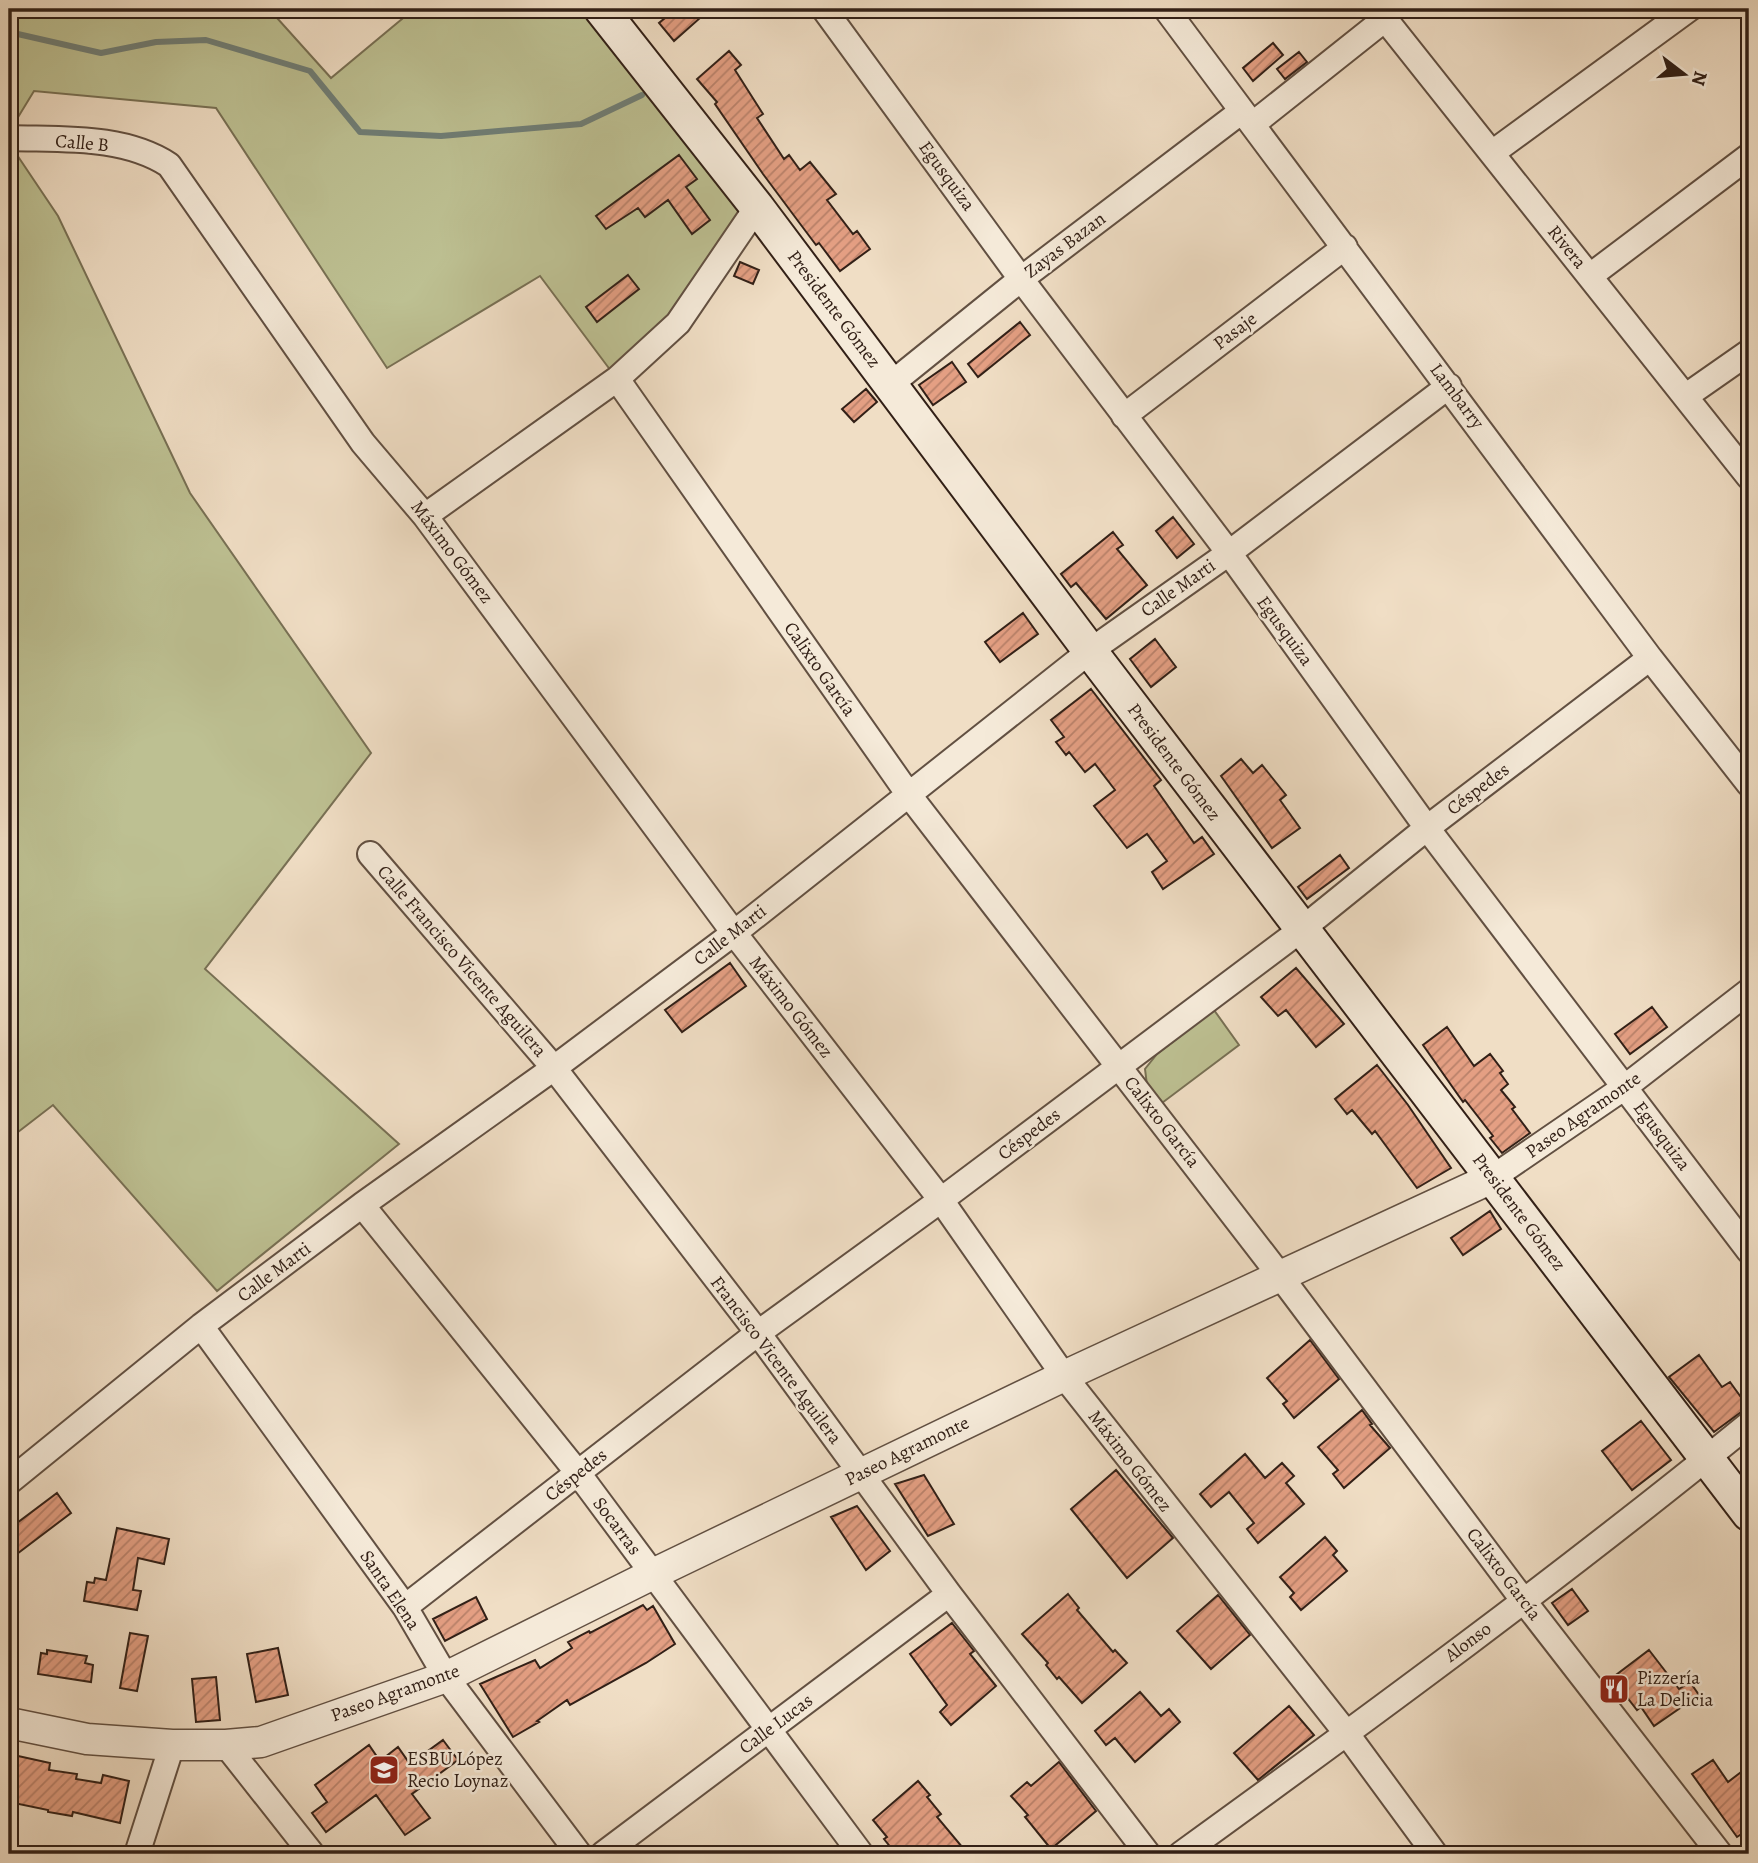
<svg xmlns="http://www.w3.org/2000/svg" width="1758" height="1863" viewBox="0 0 1758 1863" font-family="Alegreya,serif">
<defs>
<pattern id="building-hatch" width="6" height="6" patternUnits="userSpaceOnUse" patternTransform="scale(1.75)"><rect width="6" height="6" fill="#e49f83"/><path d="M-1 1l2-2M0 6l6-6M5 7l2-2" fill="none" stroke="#b9816a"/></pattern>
</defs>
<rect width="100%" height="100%" fill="#f0dec5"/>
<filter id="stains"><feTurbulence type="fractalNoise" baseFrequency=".00286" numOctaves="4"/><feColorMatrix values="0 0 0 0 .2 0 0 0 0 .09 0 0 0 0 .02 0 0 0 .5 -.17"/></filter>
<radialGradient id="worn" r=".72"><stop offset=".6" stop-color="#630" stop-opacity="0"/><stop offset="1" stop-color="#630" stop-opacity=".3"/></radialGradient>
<path fill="#bdc092" stroke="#787054" stroke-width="2" d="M9,9H269L331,78L414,9H604L762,214L617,379L540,276L387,368L216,108L34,91L9,132Z
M9,143L58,216L190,493L371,753L205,969L399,1144L217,1291L53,1105L9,1139Z
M1214,1010L1239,1045L1162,1103L1147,1085L1145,1069L1157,1054Z"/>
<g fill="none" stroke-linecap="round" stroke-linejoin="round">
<path stroke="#707e76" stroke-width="6" d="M9,32L101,53L156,42L206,40L310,71L360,132L441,136L581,124L642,95"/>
</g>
<path fill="url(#building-hatch)" stroke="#322017" stroke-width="2" d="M676,9H692L700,18L674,41L659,23Z
M1273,43L1283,55L1253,81L1243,68Z
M729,51L741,65L735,70L763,114L757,118L784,159L789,155L800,170L810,162L836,194L827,200L853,234L857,231L870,249L840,271L819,243L816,245L801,225L763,174L715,104L717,102L697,79Z
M1299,52L1307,62L1285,79L1277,69Z
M679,155L697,179L686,187L710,220L692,234L668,200L645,217L638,208L606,229L596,216Z
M740,262L759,270L753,284L734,276Z
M628,275L639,289L597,322L586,307Z
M1020,322L1030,335L978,377L968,364Z
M952,362L966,382L933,405L919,385Z
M866,389L877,402L854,422L842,409Z
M1173,517L1194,544L1177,558L1156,531Z
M1113,532L1123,545L1117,549L1147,585L1106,619L1076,583L1071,587L1061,574Z
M1023,613L1038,634L1000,662L985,642Z
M1155,639L1176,667L1151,687L1130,659Z
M1091,689L1161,780L1154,786L1194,843L1202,837L1214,854L1163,889L1152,872L1167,861L1147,834L1127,848L1094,806L1115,790L1095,764L1085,772L1069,752L1066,755L1056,742L1064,737L1051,720Z
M1241,759L1253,773L1262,765L1286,795L1280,800L1300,828L1272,848L1221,776Z
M1340,855L1349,868L1307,899L1298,887Z
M730,963L746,986L682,1032L665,1010Z
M1296,968L1344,1024L1316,1047L1286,1010L1278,1016L1261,997Z
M1652,1007L1667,1027L1630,1054L1615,1034Z
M1447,1027L1474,1066L1490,1054L1503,1071L1500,1073L1508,1084L1501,1090L1515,1107L1512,1109L1530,1133L1502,1153L1490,1138L1493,1136L1465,1100L1463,1102L1423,1045Z
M1377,1065L1408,1105L1451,1168L1417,1188L1375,1131L1372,1134L1352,1110L1347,1114L1335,1099Z
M1490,1211L1501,1229L1463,1255L1451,1238Z
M1310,1340L1339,1379L1294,1418L1283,1404L1287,1401L1267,1378Z
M1699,1355L1722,1387L1730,1382L1748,1407L1714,1432L1669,1377Z
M1362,1410L1372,1424L1370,1425L1390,1448L1344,1488L1333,1474L1338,1470L1318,1447Z
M1641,1421L1671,1460L1632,1490L1602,1451Z
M1245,1454L1265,1478L1282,1463L1294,1476L1286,1483L1304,1504L1258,1543L1247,1529L1254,1523L1229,1492L1211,1507L1200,1494Z
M1116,1470L1173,1538L1127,1578L1071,1509Z
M924,1475L954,1524L928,1536L895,1484Z
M57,1493L71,1513L9,1560V1529Z
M857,1506L890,1551L866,1570L831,1517Z
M117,1528L169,1539L164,1564L138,1558L133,1590L141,1591L137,1610L84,1601L87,1582L94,1583L95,1578L106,1580Z
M1325,1537L1337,1551L1333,1555L1347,1571L1301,1610L1290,1597L1294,1593L1280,1577Z
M1572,1589L1588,1611L1568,1625L1552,1603Z
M1068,1594L1079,1608L1077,1610L1113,1652L1115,1650L1127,1663L1082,1703L1059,1677L1057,1679L1046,1665L1048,1663L1022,1634Z
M1218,1595L1250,1635L1211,1669L1177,1631Z
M476,1597L487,1619L445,1641L433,1619Z
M643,1605L647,1610L653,1606L675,1644L646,1663L570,1705L567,1700L537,1721L539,1722L513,1737L480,1684L535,1660L540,1668L572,1648L568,1642L589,1631L590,1633Z
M952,1623L974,1651L970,1654L996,1686L951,1725L940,1712L947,1705L910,1654Z
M130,1633L148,1636L137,1691L120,1688Z
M278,1648L288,1695L256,1702L247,1654Z
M47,1650L87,1656L85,1663L93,1665L91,1682L38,1674L41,1653L47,1654Z
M1649,1650L1679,1689L1690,1682L1699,1695L1654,1726L1641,1707L1637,1710L1612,1678Z
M216,1677L220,1720L196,1722L192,1679Z
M1140,1692L1161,1716L1169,1709L1180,1722L1135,1762L1115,1738L1106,1745L1095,1731Z
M1289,1706L1314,1735L1258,1780L1234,1753Z
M443,1740L458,1760L412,1794L430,1818L405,1835L376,1795L326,1832L312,1813L327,1802L315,1785L369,1745L380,1761L398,1747L410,1764Z
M9,1754L50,1763L49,1770L77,1774L76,1779L101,1783L103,1775L129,1781L120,1823L73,1812L72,1816L48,1812V1810L9,1802Z
M1713,1760L1728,1782L1749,1766V1829L1737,1837L1692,1774Z
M1059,1762L1096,1811L1051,1849L1025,1817L1028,1815L1011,1796L1027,1782L1031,1786Z
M918,1781L930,1795L927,1797L941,1814L937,1817L968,1854H896L884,1839L887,1837L873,1820Z"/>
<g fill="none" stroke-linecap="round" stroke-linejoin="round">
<g stroke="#625042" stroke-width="28">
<path id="minor" d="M824,9L1021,279L1229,553L1427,828L1749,1251
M1166,9L1650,658L1749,784
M1253,124L1385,19L1749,477
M9,138C62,140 123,135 169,165L363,443L425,516L734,933L941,1200L1064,1376L1347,1734L1435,1854
M1492,153L1689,9
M1590,276L1749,156
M617,379L909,795L1281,1277L1523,1600L1720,1854
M891,384L1021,279L1242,111
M1686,396L1749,352
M1124,416L1345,247
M425,516L617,379L678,323L757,207
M370,854L554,1068L758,1333L949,1594L1148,1854
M1492,1178L1625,1087L1749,991
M362,1205L578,1473L861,1854
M201,1326L405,1607L446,1677L579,1854
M9,1482L201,1326L362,1205L554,1068L734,933L1090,651L1229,553L1449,386
M405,1607L758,1333L941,1200L1302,929L1427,828L1650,658
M226,1745L312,1854
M137,1854L172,1745
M603,1854L949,1594
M1181,1854C1373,1715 1565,1574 1749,1424"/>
</g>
<g stroke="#625042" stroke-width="33">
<path id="tertiary" d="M9,1723L87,1739L172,1745H226L261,1742L446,1677L653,1574L1064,1376L1492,1178"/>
</g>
<g stroke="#322017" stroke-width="37">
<path id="secondary" d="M601,9L757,207L1090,651L1749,1514"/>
</g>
<use href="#minor" stroke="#f5ead9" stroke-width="24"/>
<use href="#tertiary" stroke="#f5ead9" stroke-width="30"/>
<use href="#secondary" stroke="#f5ead9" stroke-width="33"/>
</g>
<defs>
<g id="restaurant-square" transform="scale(1.575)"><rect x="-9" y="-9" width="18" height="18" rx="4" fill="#8f2418" stroke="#f5ead9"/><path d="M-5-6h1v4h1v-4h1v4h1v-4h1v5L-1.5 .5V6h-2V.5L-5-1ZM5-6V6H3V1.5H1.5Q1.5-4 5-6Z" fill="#fff"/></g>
<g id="school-square" transform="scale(1.575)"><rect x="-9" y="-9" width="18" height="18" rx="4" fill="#8f2418" stroke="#f5ead9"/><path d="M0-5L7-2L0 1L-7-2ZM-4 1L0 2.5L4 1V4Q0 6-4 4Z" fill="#fff"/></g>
</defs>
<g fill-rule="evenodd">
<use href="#restaurant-square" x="1614" y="1689"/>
<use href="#school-square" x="384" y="1770"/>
</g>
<g text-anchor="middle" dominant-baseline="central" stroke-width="5" stroke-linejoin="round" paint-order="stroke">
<g font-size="19" fill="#322017" stroke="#f5ead9">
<text transform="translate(82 143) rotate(5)">Calle B</text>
<text transform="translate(947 176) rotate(54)">Egusquiza</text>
<text transform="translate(1065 245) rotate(-37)">Zayas Bazan</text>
<text transform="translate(1567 247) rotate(51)">Rivera</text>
<text transform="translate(834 309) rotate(53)">Presidente Gómez</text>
<text transform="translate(1235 331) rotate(-37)">Pasaje</text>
<text transform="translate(1457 396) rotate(53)">Lambarry</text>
<text transform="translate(452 552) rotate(53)">Máximo Gómez</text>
<text transform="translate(1178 588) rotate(-35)">Calle Marti</text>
<text transform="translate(1285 631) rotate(54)">Egusquiza</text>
<text transform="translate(820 669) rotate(55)">Calixto García</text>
<text transform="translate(1174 762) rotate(53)">Presidente Gómez</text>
<text transform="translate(1478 789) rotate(-37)">Céspedes</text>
<text transform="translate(730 935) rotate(-38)">Calle Marti</text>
<text transform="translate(462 961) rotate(49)">Calle Francisco Vicente Aguilera</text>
<text transform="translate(791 1007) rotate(52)">Máximo Gómez</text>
<text transform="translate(1583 1115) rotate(-35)">Paseo Agramonte</text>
<text transform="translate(1162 1122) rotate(52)">Calixto García</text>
<text transform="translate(1029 1134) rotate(-37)">Céspedes</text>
<text transform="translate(1662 1136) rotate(53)">Egusquiza</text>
<text transform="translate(1519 1212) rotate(53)">Presidente Gómez</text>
<text transform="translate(274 1272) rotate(-37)">Calle Marti</text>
<text transform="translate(776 1360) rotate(53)">Francisco Vicente Aguilera</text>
<text transform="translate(907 1451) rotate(-26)">Paseo Agramonte</text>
<text transform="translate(1130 1461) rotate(52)">Máximo Gómez</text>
<text transform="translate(576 1475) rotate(-38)">Céspedes</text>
<text transform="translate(617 1526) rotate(53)">Socarras</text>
<text transform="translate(1504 1574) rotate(53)">Calixto García</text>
<text transform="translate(390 1590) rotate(56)">Santa Elena</text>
<text transform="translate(1468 1642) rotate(-37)">Alonso</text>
<text transform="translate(395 1693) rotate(-20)">Paseo Agramonte</text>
<text transform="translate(776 1724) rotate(-37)">Calle Lucas</text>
</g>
<g font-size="19" fill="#322017" stroke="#f5ead9" text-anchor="start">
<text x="1637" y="1678">Pizzería<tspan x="1637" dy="22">La Delicia</tspan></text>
<text x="407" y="1759">ESBU López<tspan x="407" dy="22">Recio Loynaz</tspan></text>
</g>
</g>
<rect width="1758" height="1863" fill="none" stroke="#f0dec5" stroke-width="35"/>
<rect x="10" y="10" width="1737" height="1842" fill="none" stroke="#322017" stroke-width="3.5"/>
<rect x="18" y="18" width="1723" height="1828" fill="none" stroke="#322017" stroke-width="2"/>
<g transform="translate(1684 74) rotate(106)" stroke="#f5ead9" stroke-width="5" paint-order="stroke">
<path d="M0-5L12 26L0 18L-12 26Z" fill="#322017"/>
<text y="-10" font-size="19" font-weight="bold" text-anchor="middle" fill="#322017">N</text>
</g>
<rect width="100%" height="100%" filter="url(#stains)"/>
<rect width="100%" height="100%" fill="url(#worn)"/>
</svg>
